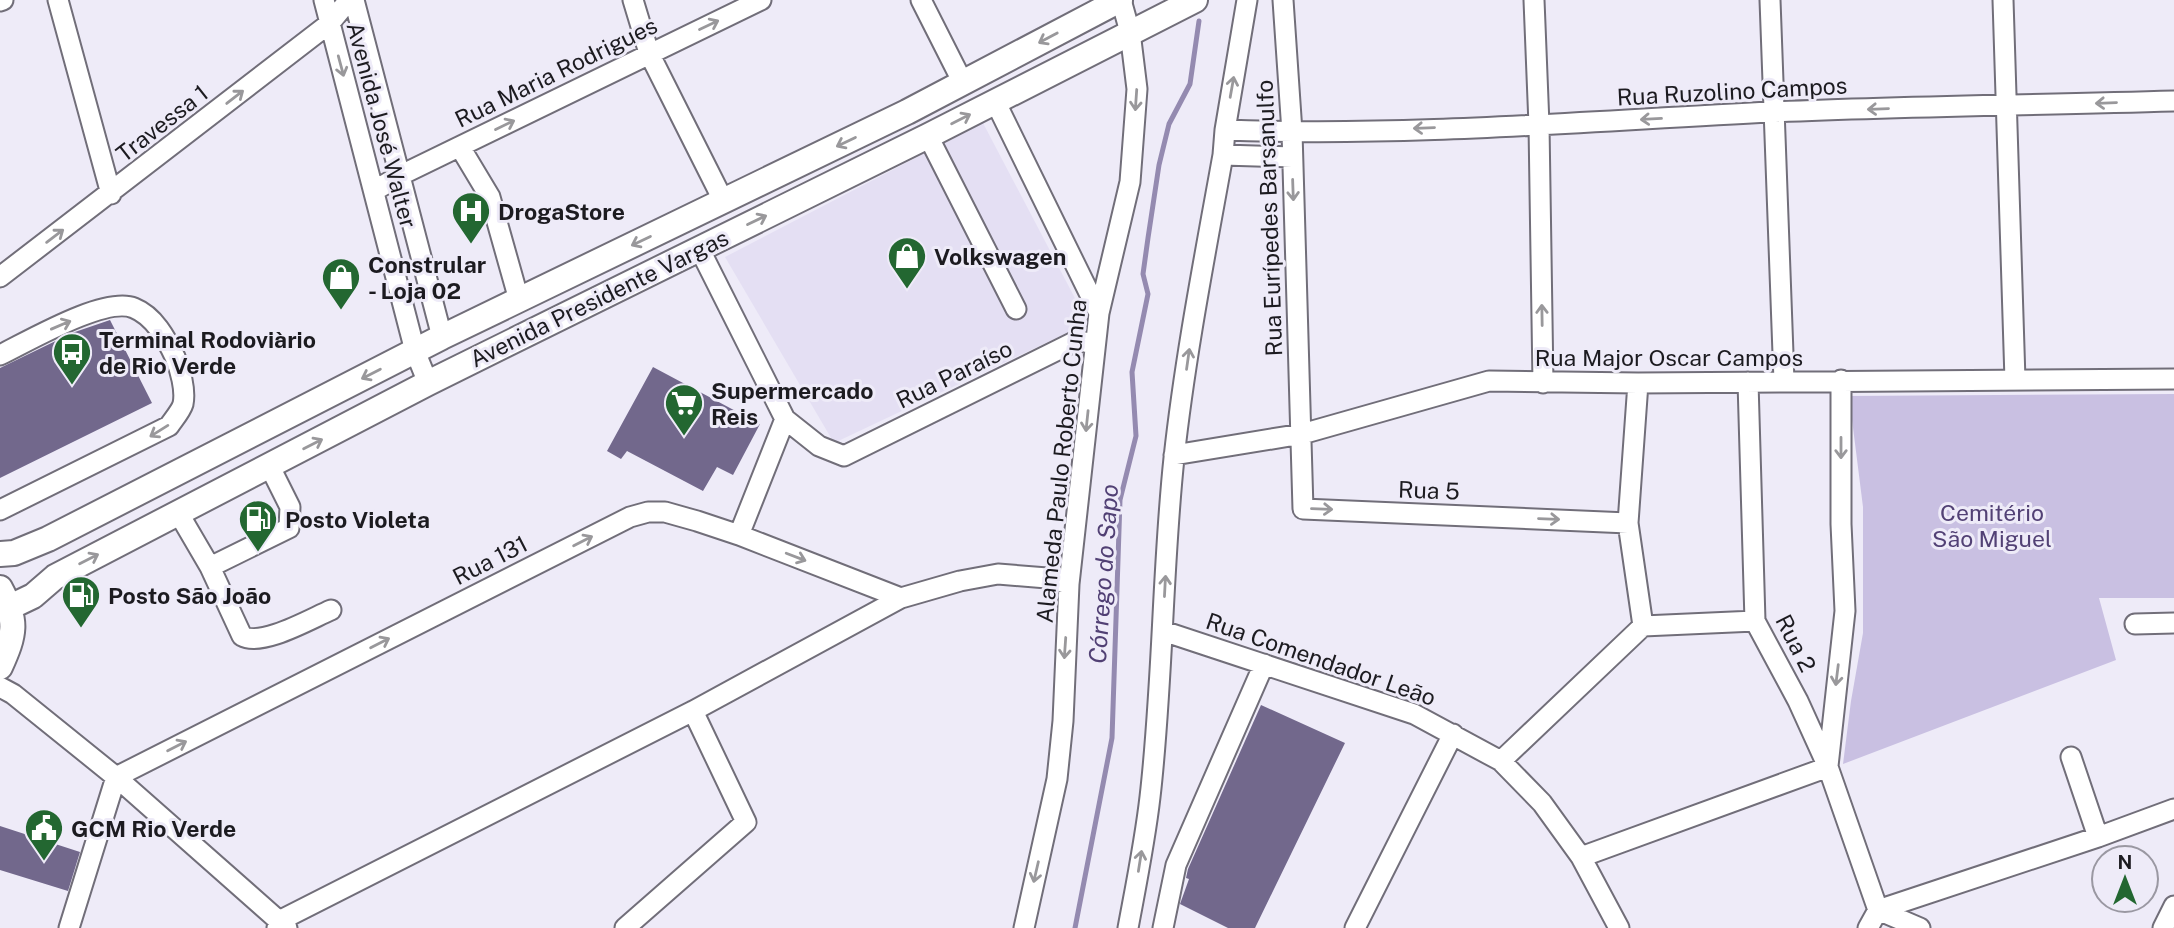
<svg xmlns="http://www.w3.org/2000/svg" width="2174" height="928" viewBox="0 0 2174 928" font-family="'Public Sans',sans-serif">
<rect width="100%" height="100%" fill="#eeebf8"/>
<path fill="#e4dff3" d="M983,123L1088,323L834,443L725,257Z"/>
<path fill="#c9c0e2" d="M2174,394V598H2099L2116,660L1843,764L1851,701L1863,633V507L1849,396Z"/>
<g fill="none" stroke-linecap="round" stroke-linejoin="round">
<path stroke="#948ab0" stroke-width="5" d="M1075,928L1112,738L1120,500L1136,436L1132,372L1148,294L1143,274L1148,238L1159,165L1169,124L1190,84L1199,21"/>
</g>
<path fill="#72688c" d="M110,320L152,403L0,478V368L72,333Z
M653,367L760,424L733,475L717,467L703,491L627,451L621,459L607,451Z
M1261,705L1345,743L1255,928H1228L1180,904L1189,879L1186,878L1188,869Z
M0,826L80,852L68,891L0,870Z"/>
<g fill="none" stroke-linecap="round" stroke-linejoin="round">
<g stroke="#716e79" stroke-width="23">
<path id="minor" d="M58,0L111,194
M324,0L415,351L428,383
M354,0L442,337
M633,0L649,53L724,202
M921,0L963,83
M1283,0L1292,132L1303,509L1628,523
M1534,0L1539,125L1543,383
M1770,0L1784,381
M2003,0L2015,380
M0,1L3,0
M995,101L1099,313
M1225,130C1406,137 1589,121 1771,112C1905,106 2040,105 2174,101
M928,136L1016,309
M460,147L490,197L519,300
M1223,155L1292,157
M374,191L399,176L761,0
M699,248L785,419L819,446L844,456L1078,340L1095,345
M0,277L330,23L349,0
M0,355C29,341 105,296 134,308C154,316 166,338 175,357C180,369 186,390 183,404C181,411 173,420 169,426L0,510
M1748,382L1755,621L1798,701L1828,767L1878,910
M1638,383L1628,523L1643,626
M1174,455L1302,434L1489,381L1638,383L2174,379
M179,514L210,567L289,528L290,507L270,467
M739,535L785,419
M210,567L242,636C262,647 310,619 331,610
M2135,624L2174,623
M1163,631L1414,714L1501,761L1542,803L1581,857L1619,928
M0,687L13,694L116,777L287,928
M2071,757L2098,837
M1501,761L1643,626L1755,621
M1828,766L1845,611L1841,524V380
M1581,857L1828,767
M1878,910L2098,837L2174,809
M1878,910L1920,928
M69,928L116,777L630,517L648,512H665L697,521L739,535L901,598
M277,928L279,921L693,711L901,598L960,581L998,574L1047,578L1069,584
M625,928L746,822L693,711
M1024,928L1057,779L1063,721L1069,584L1099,313L1130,182L1137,89L1130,32L1121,0
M1128,928C1136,885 1145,841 1150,797C1163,685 1162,571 1174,458C1185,357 1205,255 1223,155L1225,130L1247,0
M1163,928L1176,865L1264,664
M1355,928L1453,734
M1868,928L1878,910
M2163,928L2174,906"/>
</g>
<g stroke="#716e79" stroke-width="28">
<path id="major" d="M0,554L14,553L48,539L442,337L907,112L1120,0
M0,588C18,621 15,634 0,667
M10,607L33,596L55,577L428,383L928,136L1195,0"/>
</g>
<use href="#minor" stroke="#fff" stroke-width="19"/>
<use href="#major" stroke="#fff" stroke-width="24"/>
</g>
<defs><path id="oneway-shaft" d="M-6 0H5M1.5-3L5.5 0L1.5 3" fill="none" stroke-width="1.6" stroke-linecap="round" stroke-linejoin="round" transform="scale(1.75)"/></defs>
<g stroke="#99989b">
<use href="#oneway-shaft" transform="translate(709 25) rotate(-25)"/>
<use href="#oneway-shaft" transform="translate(1048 38) rotate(152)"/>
<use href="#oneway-shaft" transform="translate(341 66) rotate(75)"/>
<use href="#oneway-shaft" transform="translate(1232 87) rotate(-80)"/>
<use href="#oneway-shaft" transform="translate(235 97) rotate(-38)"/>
<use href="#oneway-shaft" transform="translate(1136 100) rotate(94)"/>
<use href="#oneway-shaft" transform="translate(2106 103) rotate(178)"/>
<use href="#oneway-shaft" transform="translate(1878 109) rotate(178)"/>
<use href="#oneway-shaft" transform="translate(961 119) rotate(-27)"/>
<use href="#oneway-shaft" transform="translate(1651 119) rotate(177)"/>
<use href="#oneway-shaft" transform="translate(505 125) rotate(-26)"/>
<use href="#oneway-shaft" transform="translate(1424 128) rotate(178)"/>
<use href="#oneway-shaft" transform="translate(846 142) rotate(154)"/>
<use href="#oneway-shaft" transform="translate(1293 190) rotate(88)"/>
<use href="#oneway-shaft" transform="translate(757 220) rotate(-26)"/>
<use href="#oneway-shaft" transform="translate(55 236) rotate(-37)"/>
<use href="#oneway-shaft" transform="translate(641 241) rotate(154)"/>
<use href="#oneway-shaft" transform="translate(1542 315) rotate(-91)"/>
<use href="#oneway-shaft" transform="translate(61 325) rotate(-23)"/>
<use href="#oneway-shaft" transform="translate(1188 359) rotate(-82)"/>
<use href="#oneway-shaft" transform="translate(371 374) rotate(153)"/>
<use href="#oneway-shaft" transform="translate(1087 421) rotate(96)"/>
<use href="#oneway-shaft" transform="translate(159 431) rotate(148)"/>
<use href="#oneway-shaft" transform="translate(313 444) rotate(-27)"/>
<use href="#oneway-shaft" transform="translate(1841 448) rotate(90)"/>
<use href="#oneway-shaft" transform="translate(1322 509) rotate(2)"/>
<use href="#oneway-shaft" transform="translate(1549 519) rotate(2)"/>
<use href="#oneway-shaft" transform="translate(583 541) rotate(-27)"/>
<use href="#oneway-shaft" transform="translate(796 557) rotate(21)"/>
<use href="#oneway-shaft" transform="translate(89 559) rotate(-27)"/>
<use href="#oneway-shaft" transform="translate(1165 586) rotate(-87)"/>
<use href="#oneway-shaft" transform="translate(380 643) rotate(-27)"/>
<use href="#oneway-shaft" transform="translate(1065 648) rotate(94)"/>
<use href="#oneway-shaft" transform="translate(1837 675) rotate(97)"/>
<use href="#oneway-shaft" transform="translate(177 746) rotate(-27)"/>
<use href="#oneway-shaft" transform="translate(1140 861) rotate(-81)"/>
<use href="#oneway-shaft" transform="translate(1036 872) rotate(103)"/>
</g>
<defs>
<g id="hospital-pin" transform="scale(2.0125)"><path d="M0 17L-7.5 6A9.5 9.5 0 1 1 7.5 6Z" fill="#236731" stroke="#eeebf8"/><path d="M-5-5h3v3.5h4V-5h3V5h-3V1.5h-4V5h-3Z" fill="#fff"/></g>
<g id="shop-pin" transform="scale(2.0125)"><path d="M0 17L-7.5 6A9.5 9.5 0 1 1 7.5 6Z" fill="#236731" stroke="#eeebf8"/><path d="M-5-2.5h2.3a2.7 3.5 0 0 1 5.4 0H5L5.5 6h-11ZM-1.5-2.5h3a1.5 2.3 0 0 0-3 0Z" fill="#fff"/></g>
<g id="bus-pin" transform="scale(2.0125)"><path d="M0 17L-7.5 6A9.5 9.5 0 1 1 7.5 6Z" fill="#236731" stroke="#eeebf8"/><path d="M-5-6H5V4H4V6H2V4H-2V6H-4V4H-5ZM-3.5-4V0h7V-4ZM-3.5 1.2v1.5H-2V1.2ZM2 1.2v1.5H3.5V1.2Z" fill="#fff"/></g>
<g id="supermarket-pin" transform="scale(2.0125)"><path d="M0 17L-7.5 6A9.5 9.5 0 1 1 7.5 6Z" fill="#236731" stroke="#eeebf8"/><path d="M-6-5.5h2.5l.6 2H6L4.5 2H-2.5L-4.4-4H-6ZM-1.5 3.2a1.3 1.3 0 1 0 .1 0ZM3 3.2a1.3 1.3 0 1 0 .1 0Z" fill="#fff"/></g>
<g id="fuel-pin" transform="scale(2.0125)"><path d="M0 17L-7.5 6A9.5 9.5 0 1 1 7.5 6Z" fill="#236731" stroke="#eeebf8"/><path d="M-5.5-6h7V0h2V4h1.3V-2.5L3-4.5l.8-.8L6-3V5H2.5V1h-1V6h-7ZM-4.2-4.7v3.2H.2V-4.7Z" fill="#fff"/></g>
<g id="civic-pin" transform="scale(2.0125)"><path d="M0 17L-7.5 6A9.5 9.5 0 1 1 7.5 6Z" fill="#236731" stroke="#eeebf8"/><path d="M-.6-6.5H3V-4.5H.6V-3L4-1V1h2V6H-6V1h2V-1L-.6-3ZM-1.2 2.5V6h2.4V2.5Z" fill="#fff"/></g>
</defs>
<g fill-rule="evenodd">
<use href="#hospital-pin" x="471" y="211"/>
<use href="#shop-pin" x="907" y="256"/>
<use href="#shop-pin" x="341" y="277"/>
<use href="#bus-pin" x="72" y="352"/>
<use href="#supermarket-pin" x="684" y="403"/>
<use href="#fuel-pin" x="258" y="519"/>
<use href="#fuel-pin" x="81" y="595"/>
<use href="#civic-pin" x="44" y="828"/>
</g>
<g text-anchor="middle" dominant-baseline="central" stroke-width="6" stroke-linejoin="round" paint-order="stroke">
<g font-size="23" fill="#1c1b20" stroke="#eeebf8">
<text transform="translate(556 72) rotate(-26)">Rua Maria Rodrigues</text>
<text transform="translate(1732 91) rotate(-3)">Rua Ruzolino Campos</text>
<text transform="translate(162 123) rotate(-38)">Travessa 1</text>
<text transform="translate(382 125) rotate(75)">Avenida José Walter</text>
<text transform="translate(1269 218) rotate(-92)">Rua Eurípedes Barsanulfo</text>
<text transform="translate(599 298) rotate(-26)">Avenida Presidente Vargas</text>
<text x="1669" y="357">Rua Major Oscar Campos</text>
<text transform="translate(954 374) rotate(-26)">Rua Paraíso</text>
<text transform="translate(1061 461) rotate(-84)">Alameda Paulo Roberto Cunha</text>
<text transform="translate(1429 490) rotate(2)">Rua 5</text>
<text transform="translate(490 560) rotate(-27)">Rua 131</text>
<text transform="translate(1796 643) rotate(63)">Rua 2</text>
<text transform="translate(1321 659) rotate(19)">Rua Comendador Leão</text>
</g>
<g font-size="23" font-weight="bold" fill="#1c1b20" stroke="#eeebf8" text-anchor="start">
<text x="498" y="211">DrogaStore</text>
<text x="934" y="256">Volkswagen</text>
<text x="368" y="264">Constrular<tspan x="368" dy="26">- Loja 02</tspan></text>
<text x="99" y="339">Terminal Rodoviàrio<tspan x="99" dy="26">de Rio Verde</tspan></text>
<text x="711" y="390">Supermercado<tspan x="711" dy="26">Reis</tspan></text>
<text x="285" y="519">Posto Violeta</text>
<text x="108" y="595">Posto São João</text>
<text x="71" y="828">GCM Rio Verde</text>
</g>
<g font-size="23" fill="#524175" stroke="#eeebf8">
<text x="1992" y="512">Cemitério<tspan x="1992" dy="26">São Miguel</tspan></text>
</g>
<g font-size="24" font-style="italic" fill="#514074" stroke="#eeebf8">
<text transform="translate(1103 574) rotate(-86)">Córrego do Sapo</text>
</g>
</g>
<g transform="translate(2125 879)"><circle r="33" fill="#eeebf8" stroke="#9a98a2" stroke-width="2"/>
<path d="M0-5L12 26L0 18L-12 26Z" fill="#236731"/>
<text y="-10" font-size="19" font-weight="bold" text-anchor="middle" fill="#1c1b20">N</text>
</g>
</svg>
